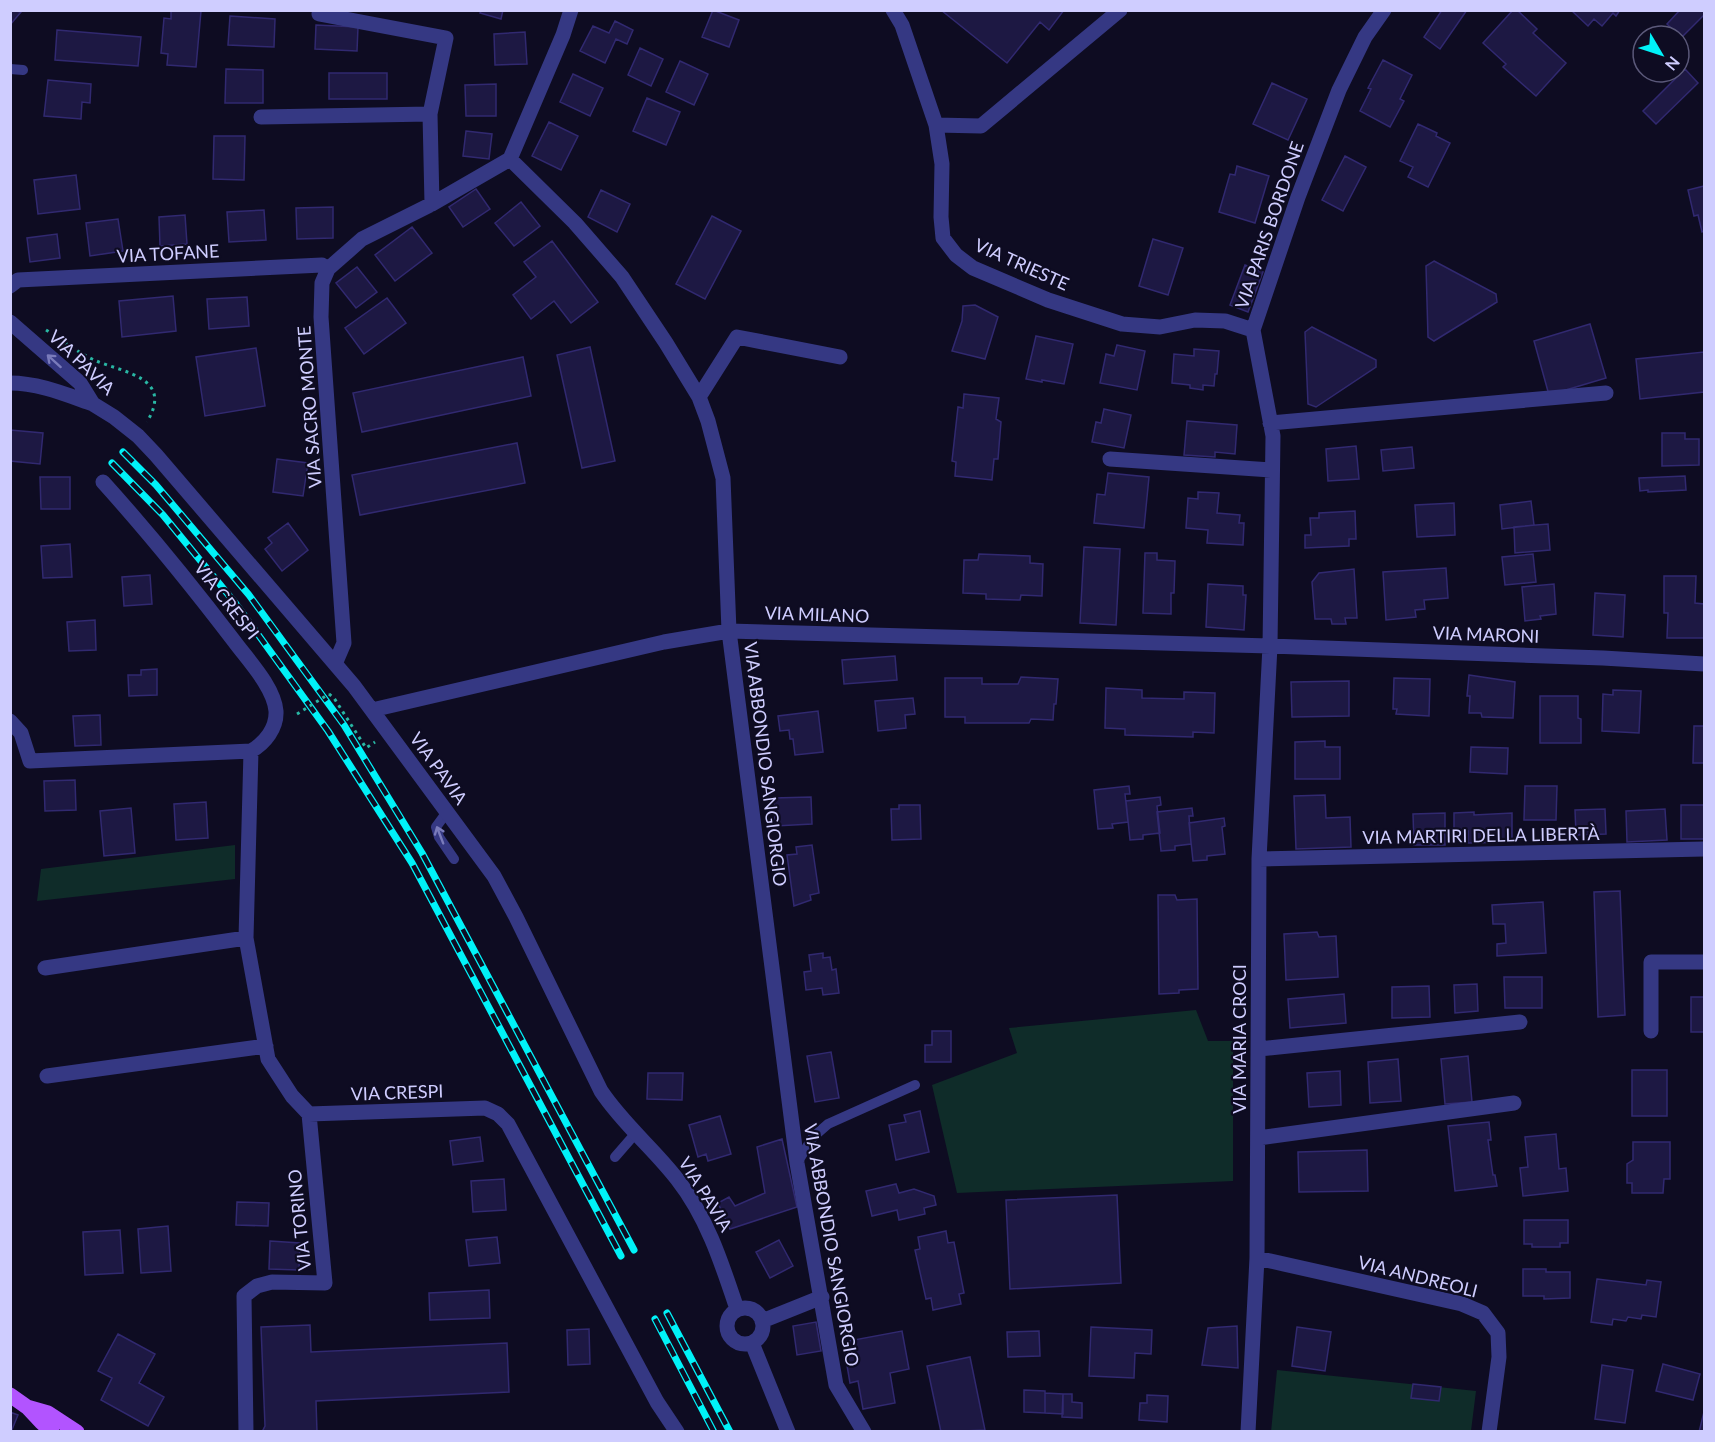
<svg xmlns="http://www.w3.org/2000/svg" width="1715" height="1442" viewBox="0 0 1715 1442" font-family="Lato,sans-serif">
<rect width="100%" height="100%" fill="#0e0c22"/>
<path fill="#0f2c29" d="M235,845V879L37,901L41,869Z
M1196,1010L1208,1041H1233V1181L957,1193L932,1085L1017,1053L1009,1028Z
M1277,1370L1476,1391L1471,1431L1271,1432Z"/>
<path fill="#1d1843" stroke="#312970" stroke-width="1.5" d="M10,10L21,12L10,25Z
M171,10L201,11L196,67L167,65L168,54L161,53L164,18L171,19Z
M481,10H503L501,19L480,13Z
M713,10L739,20L729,47L702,37Z
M941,10H1064L1049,30L1040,22L1007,63Z
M1442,10H1467L1440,49L1424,37Z
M1513,10H1517L1537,29L1533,33L1566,63L1536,96L1503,67L1506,64L1483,43Z
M1571,10H1620L1616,16L1613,13L1602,26L1594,19L1588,26Z
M1680,10H1704V15L1681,38L1667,24Z
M230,16L275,19L274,47L228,45Z
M615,21L633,30L627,44L616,39L605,63L580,51L593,26L609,33Z
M316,25L358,27L357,51L315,49Z
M57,30L141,37L138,66L55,60Z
M525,32L527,64L495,65L494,34Z
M640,48L663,59L651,86L628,75Z
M1383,60L1412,75L1400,99L1404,101L1390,127L1360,111L1371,89L1368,88Z
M680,61L708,74L694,105L666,92Z
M226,69L263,70V103H225Z
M1685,69L1698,83L1656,124L1643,111Z
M329,73H387V99H329Z
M573,74L603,88L590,116L560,102Z
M48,80L91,84L90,103L82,102L81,119L44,116Z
M1272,83L1307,99L1288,140L1253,124Z
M496,84V116H466L465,85Z
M647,98L680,112L666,145L633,131Z
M549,122L578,136L561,170L532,156Z
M1418,124L1437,133L1436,136L1450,143L1428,187L1408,177L1413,167L1400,161Z
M466,131L492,134L489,159L463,156Z
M214,136H245L244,180L213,179Z
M1345,156L1366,167L1343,211L1322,200Z
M1237,166L1269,176L1255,223L1219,212L1230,174L1235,175Z
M76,175L80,209L38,214L34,180Z
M1704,186V231L1702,232L1698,215L1694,216L1688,190Z
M476,189L490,209L463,227L449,207Z
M601,190L630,204L617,232L588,217Z
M521,202L540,226L514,246L495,223Z
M333,207V238L297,239L296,208Z
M264,210L266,240L229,242L227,212Z
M185,215L187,244L160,246L159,217Z
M712,216L741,231L705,299L676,284Z
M118,219L123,251L90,256L86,223Z
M412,227L432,253L395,281L375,255Z
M57,234L60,258L30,262L27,238Z
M1153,239L1183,248L1168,295L1139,286Z
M552,241L598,302L571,323L554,301L531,319L513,295L536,277L524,262Z
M1434,261L1496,294L1497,302L1434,341L1428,337L1426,266Z
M1245,265L1263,272L1248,312L1230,305Z
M357,267L377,292L356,308L336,283Z
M173,296L176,331L122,337L119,301Z
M247,297L249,326L209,329L207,299Z
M387,298L406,323L364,354L345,328Z
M975,305L998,317L985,359L952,351L962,321L963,306Z
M1590,324L1606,378L1549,395L1534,341Z
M1312,327L1376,360V367L1316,407L1308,404L1305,332Z
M1036,336L1073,344L1064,384L1042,380V382L1026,379Z
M1117,345L1145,351L1137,390L1100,383L1106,354L1114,356Z
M590,347L615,461L582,468L557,355Z
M256,348L265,406L205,416L196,357Z
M1194,349L1219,351L1217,374H1215L1214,386L1203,385V390L1190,388V385L1172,383L1174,354L1194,356Z
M1704,352V392L1640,399L1636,359Z
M523,357L531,396L362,432L353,393Z
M964,394L999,398L996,419L1001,422L998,459H994L992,480L955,476L956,462L952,461L958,407L963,408Z
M1104,409L1131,415L1124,448L1092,442L1096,422L1101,423Z
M1187,421L1237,425L1235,454L1215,452V457L1184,455Z
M10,430L43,433L40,464L10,461Z
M1662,433H1685V439H1699V465L1662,466Z
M517,443L525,483L360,515L352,475Z
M1356,446L1359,479L1328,481L1326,449Z
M1412,447L1414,468L1383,471L1381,450Z
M277,459L308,463L303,496L273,492Z
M1108,473L1149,477L1144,528L1094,523L1097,494L1105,495Z
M1685,476L1686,490L1648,492V490L1640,491L1639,478Z
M40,477H70V509H41Z
M1198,492L1219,493L1217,513L1240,515L1239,523H1244L1243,545L1207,543L1208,530L1186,528L1188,498L1198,499Z
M1531,501L1534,525L1502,529L1500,505Z
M1454,503L1455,535L1417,537L1415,505Z
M1355,511L1356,539H1349V546L1305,548V535H1311L1310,518H1319V513Z
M288,523L308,550L282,571L265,549L272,543L268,538Z
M1548,524L1550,550L1515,553L1514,527Z
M70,544L72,577L43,578L41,546Z
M1084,547L1120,549L1116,625L1080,623Z
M1145,553H1157V560L1175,561L1174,593H1171V614L1143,613Z
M979,554L1030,556V563L1043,564L1042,596L1021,595L1020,600L986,599V594L963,593L964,560H978Z
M1533,554L1536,582L1505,585L1502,557Z
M1446,568L1448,598L1424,600L1425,609L1415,610L1416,617L1386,620L1383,572Z
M1354,569L1357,618H1345L1346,624H1332L1331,619H1315L1312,582L1319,573Z
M150,575L152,604L124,606L122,577Z
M1664,576H1696L1695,603L1704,604V638H1667L1668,613H1664Z
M1208,584L1243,586V595H1246L1244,630L1206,627Z
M1554,584L1556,614L1540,616L1541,619L1525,621L1522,587Z
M1595,593L1625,595L1623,637L1593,635Z
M95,620L96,650L69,651L67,622Z
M895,656L897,680L844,684L842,660Z
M157,669V695L129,696L128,675H141V670Z
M1469,675L1515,682L1513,718L1482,717L1481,713H1469L1470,696H1467Z
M1021,677L1058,679L1056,704H1054L1053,720L1031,719L1029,723H965V717H945V678H982V684H1018Z
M1394,678L1430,679L1429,716L1396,714L1397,709H1393Z
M1349,681V716L1292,717L1291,682Z
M1106,688L1142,690V698L1184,699V692L1215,693L1214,733L1193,732V737L1125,735V729L1105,728Z
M1613,690L1641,691L1639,733L1602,731L1603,694L1613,695Z
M1540,696H1578V718L1581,719V743H1540Z
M913,698L915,714L905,715L906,728L878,731L875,701Z
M818,711L823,752L795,755L793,739H790L789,730L780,731L778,716Z
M100,715L101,745L75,746L73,716Z
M1694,726H1704V763H1693Z
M1325,741V747H1340V779H1295V742Z
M1471,747L1508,748L1507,774L1470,772Z
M75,780L76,810L45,811L44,781Z
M1129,786L1130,794H1125L1128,822L1112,824L1113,828L1098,829L1094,790Z
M1525,786H1557L1556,820H1524Z
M1325,795L1326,818L1350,817L1351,847L1296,849L1294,796Z
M811,797L812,824L775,826L774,798Z
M1160,797L1161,805L1157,806L1160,833L1143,835V839L1130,840L1126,801Z
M206,802L208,838L176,840L174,804Z
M899,805H920L921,839L892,840L891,809H899Z
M1681,805H1704V839H1681Z
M131,808L135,853L104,856L100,811Z
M1192,808L1193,816H1189L1191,844L1175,846V850L1161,851L1157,812Z
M1605,809L1606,834L1576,835L1575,810Z
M1665,809L1667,840L1627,842L1626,811Z
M1474,812V815L1512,813V842L1468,843V831H1454V813Z
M1445,813V845H1414L1413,814Z
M1224,818L1225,826L1222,827L1225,854L1207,856V860L1193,861L1189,823Z
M812,845L819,893L810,895L811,900L794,906L787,855L797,854L796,847Z
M1620,891L1625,1015L1598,1017L1594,892Z
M1158,895H1175L1177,900L1197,899L1198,989L1179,990V993L1159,994Z
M1543,902L1546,953L1497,956V944L1506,943L1505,924H1493L1492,905Z
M1317,932L1319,937L1336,936L1338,977L1286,980L1284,934Z
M823,953V958L830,957L832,970L836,969L839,993L823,995L822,988L806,990L804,972L811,971L809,955Z
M1504,977H1542V1008H1505Z
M1477,984L1478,1011L1455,1013L1454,985Z
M1429,986L1430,1017L1392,1018V987Z
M1344,994L1346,1023L1290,1028L1288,999Z
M1691,997H1704V1032H1691Z
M932,1031H951V1062H925V1045H932Z
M831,1052L839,1098L815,1102L807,1056Z
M1468,1056L1472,1102L1445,1104L1441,1059Z
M1398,1059L1401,1101L1370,1103L1368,1062Z
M1632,1070H1667V1116H1632Z
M1340,1071L1341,1105L1309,1107L1307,1073Z
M648,1073H683L682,1100L647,1099Z
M920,1111L929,1152L896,1160L889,1125L906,1122L904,1115Z
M720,1116L731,1154L708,1161L706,1154L698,1157L689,1125Z
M1489,1122L1491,1140H1488L1493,1175H1495L1497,1186L1455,1191L1448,1126Z
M1556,1134L1559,1169L1566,1168L1568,1191L1523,1196L1520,1168L1528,1167L1525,1137Z
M480,1137L483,1161L453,1165L450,1141Z
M782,1139L797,1207L730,1229L718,1203L729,1197L735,1206L765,1193L757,1147Z
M1633,1142H1670V1179H1664L1663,1193H1632V1183H1627V1164L1633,1160Z
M1367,1150L1368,1191L1299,1192L1298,1152Z
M504,1179L506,1210L473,1212L471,1181Z
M896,1184L899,1193L914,1189L934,1196L936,1205L924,1208L925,1214L899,1220L897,1210L872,1216L866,1191Z
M1117,1195L1121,1283L1010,1289L1006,1200Z
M237,1202L269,1203L268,1226L236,1225Z
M1524,1220H1568V1243H1560V1247H1532V1244H1524Z
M168,1226L171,1271L141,1273L138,1229Z
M120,1230L123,1273L85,1275L83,1232Z
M946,1231L948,1243L954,1242L964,1293L959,1294L961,1304L933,1310L931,1298L926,1299L915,1250L920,1249L918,1237Z
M497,1237L500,1263L469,1266L466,1240Z
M779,1240L793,1266L770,1278L756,1252Z
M270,1241L300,1243L299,1270L269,1269Z
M1523,1269H1546V1272H1570V1298L1544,1299V1296H1523Z
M1597,1279L1646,1285L1647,1280L1661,1282L1656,1317L1642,1315L1641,1319L1628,1317L1626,1321L1613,1319L1612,1325L1591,1322Z
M489,1290L490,1318L430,1320L429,1293Z
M816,1322L821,1351L797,1355L793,1326Z
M310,1325L311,1352L507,1343L509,1392L316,1401L317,1432H262L265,1426L261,1327Z
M1237,1326L1238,1368L1202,1365L1208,1328Z
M1091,1327L1152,1330L1151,1354L1135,1353L1134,1378L1089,1376Z
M1297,1327L1331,1332L1325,1371L1292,1366Z
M589,1329L590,1364L568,1365L567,1330Z
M902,1331L909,1369L890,1373L895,1403L863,1409L858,1381L850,1383L843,1342Z
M1039,1331L1040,1356L1008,1357L1007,1332Z
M118,1334L155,1354L139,1383L164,1397L148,1426L101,1400L112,1378L98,1371Z
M970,1357L985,1430L941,1432L927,1366Z
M1663,1364L1700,1374L1693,1400L1656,1391Z
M1602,1365L1633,1370L1625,1423L1595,1419Z
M1413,1384L1441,1387L1439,1401L1411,1398Z
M1024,1390L1045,1391V1413L1024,1412Z
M1045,1393L1063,1394V1414L1045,1413Z
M1063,1394H1072V1402L1082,1403V1418L1062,1417Z
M1147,1395L1168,1396L1167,1422L1139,1420L1140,1403H1147Z
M10,1412L18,1415L11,1432H10Z
M1704,1412V1432H1699Z"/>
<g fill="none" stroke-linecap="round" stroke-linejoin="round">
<path stroke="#29b7a4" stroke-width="3" stroke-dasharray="3 4.5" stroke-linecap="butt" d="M46,330C62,340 77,352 94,360C124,373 174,377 147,422
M329,694L334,698L366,748L375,742"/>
<path stroke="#353883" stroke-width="10" d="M10,69L23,70
M447,812L436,827L439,837L454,859
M615,1157L635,1134
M797,1163L813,1137L828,1124L915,1085"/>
<path stroke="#353883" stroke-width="15" d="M893,10L902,25L936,125L942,164L941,217L943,238L956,255L973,268L1048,300L1122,324L1160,327L1195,320L1225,321L1253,330
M319,14L446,38L430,114L432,204
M261,117L430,114
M936,125L981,126L1120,10
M510,159L575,223L622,277L666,343L699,397L708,421L723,478L729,631L797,1163L836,1385L864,1432
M10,286L18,280L322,265L328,269
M10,322L80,383L93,404L114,417L138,436L156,455L354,686L494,876L516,917L601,1091C623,1124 653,1148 677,1179C707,1217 722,1264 737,1309
M10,383C39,383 67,395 93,404
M699,397L737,337L840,357
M1270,423L1606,393
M1110,459L1271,470
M103,482C149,533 192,586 234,641C248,660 274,687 276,711C277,728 265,743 251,751
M335,664L344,643L321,317L322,283L328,269L362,239L432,204L510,159L563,35L571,10
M372,710L664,642L729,631L1270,646L1603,658L1704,664
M10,721L21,733L30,761L251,751L246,938L268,1059L292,1096L309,1114L485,1108L498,1114L508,1124L657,1402L677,1432
M1259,859L1704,849
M45,968L246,938
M1651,1031V962H1704
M1259,1049L1520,1022
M47,1076L266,1046
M1258,1138L1514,1103
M1257,1258L1462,1304L1483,1313L1498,1333L1499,1357L1489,1432
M727 1326a18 18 0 1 1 36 0a18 18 0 1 1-36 0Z
M762,1321L822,1297
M752,1343L788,1432
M246,1432L244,1296L257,1286L272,1282L325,1283L309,1114
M1248,1432L1257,1258L1259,859L1270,646L1273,436L1253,330L1298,197L1339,90L1365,37L1384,10"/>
<path stroke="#b254ff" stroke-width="15" d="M10,1395L27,1407L48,1413L77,1432
M27,1407L41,1422L52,1432"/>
<g stroke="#00f2f8" stroke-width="7">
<path id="rail" d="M123,452L156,485L249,595L344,725L422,853L634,1250
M112,463L163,515L236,604L328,731L412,863L621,1256
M667,1313L730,1432
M655,1319L714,1432"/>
</g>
<use href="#rail" stroke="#0e0c22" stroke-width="4.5" stroke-dasharray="14" stroke-linecap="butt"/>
<path stroke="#29b7a4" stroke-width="3" stroke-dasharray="3 4.5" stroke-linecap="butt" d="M297,714L329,694"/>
</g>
<defs><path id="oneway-shaft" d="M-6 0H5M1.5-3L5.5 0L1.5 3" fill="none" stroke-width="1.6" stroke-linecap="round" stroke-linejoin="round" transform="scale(1.5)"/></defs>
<g stroke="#7a7bbb">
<use href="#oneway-shaft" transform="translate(54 361) rotate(-138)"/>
<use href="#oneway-shaft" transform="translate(440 835) rotate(-111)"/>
</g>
<g text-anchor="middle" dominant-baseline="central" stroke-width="4.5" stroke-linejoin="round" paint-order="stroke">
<g font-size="18" fill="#cfcdff" stroke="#0e0c22">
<text transform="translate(1269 225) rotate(-71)">VIA PARIS BORDONE</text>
<text transform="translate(168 253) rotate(-3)">VIA TOFANE</text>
<text transform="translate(1022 264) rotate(24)">VIA TRIESTE</text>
<text transform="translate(82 362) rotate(44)">VIA PAVIA</text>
<text transform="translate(309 407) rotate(-94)">VIA SACRO MONTE</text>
<text transform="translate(227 600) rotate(52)">VIA CRESPI</text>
<text transform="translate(817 614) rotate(2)">VIA MILANO</text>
<text transform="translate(1486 634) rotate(2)">VIA MARONI</text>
<text transform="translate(766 764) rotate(83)">VIA ABBONDIO SANGIORGIO</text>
<text transform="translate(439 768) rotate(54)">VIA PAVIA</text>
<text transform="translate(1481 835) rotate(-1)">VIA MARTIRI DELLA LIBERTÀ</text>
<text transform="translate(1239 1039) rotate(-90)">VIA MARIA CROCI</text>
<text transform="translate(397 1092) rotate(-2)">VIA CRESPI</text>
<text transform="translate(706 1194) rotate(58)">VIA PAVIA</text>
<text transform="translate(299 1220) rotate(-96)">VIA TORINO</text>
<text transform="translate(832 1245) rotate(80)">VIA ABBONDIO SANGIORGIO</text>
<text transform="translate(1418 1276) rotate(14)">VIA ANDREOLI</text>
</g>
</g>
<rect width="1715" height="1442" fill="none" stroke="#cfcdff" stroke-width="24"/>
<g transform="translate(1661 54) rotate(129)"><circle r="28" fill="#0e0c22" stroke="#5b597a" stroke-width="1.5"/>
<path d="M0-4.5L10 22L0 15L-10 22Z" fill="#00f2f8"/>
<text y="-9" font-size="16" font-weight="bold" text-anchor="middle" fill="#cfcdff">N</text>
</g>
</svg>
